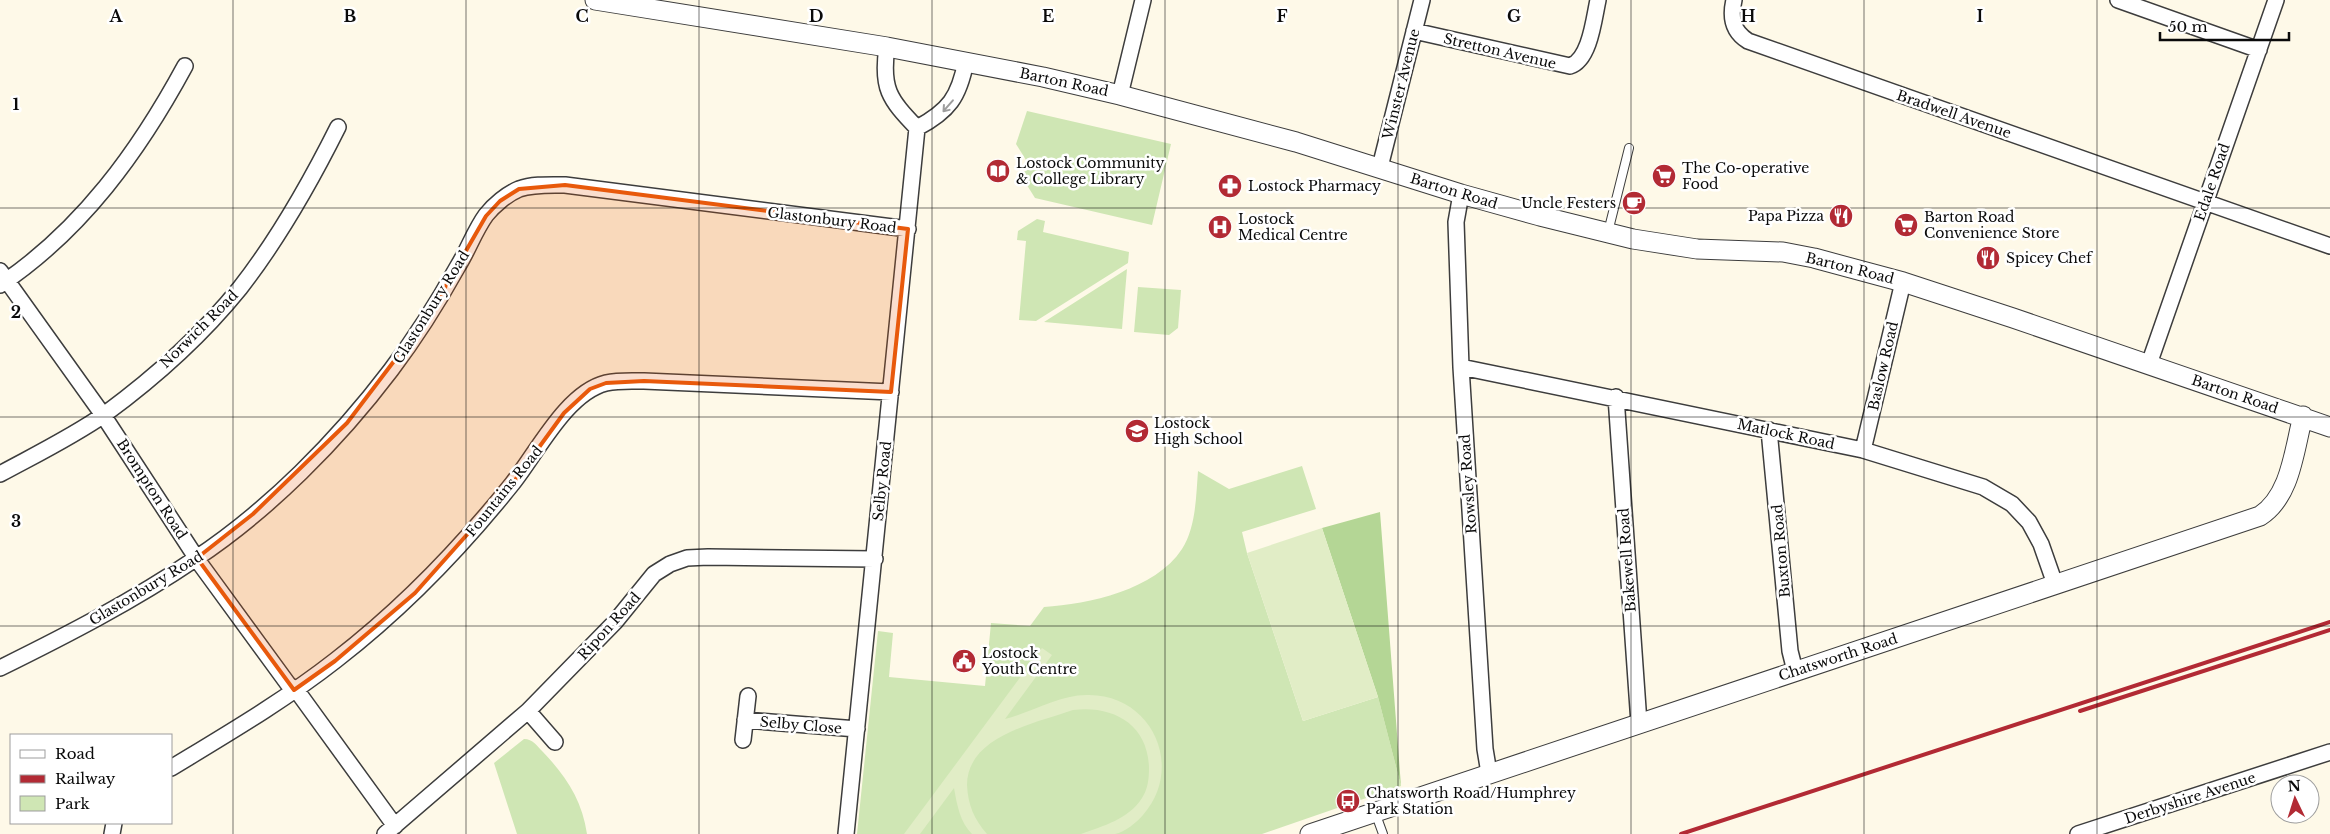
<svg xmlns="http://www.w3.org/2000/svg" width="2330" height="834" viewBox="0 0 2330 834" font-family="'Libre Baskerville',serif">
<rect width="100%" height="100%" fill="#fef9e8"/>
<path fill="#cfe6b4" d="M1027,111L1171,144L1152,225L1035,198L1020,174L1031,168L1016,144Z
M1037,219L1045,221L1043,232L1129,252L1128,263L1036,321L1019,320L1026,241L1017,240L1018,231Z
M1127,269L1122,329L1044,322Z
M1138,287L1181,290L1178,328L1169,335L1134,332Z
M1302,466L1316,509L1242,532L1247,553L1303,721L1378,697L1401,786L1262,834H857L878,631L893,633L889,677L985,686L991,623L1030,626L1044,607C1089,604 1155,590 1182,549C1196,527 1196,497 1198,471L1229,489Z
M524,739C533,739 537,746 543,752C566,776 582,800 587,834H517L494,763Z"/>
<path fill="#b4d695" d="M1380,512L1401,786L1378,697L1322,528Z"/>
<path fill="#e1edc6" d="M1322,528L1378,697L1303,721L1247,553Z
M1042,648L1052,655L1005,719C1033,712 1060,694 1089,695C1152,695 1185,767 1143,815C1137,822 1125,832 1115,834C1105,834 1091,834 1081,834C1103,826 1129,819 1142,798C1148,789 1149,778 1149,768C1148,724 1113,705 1073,710C1036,723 967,736 967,785C968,805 974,819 987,834H972C960,822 957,805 954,788L920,834H904Z"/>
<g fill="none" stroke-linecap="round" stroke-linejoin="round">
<g stroke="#3d3d3d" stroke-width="10">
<path id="service" d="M1608,232L1629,148
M1375,812L1383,834"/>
</g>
<g stroke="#3d3d3d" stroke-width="18">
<path id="minor" d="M1734,0C1730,17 1732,31 1748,41L2330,246
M2118,0L2259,50
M1414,31L1570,66C1590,60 1594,18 1598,0
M887,47C881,88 889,99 917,128C949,111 959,97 966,61
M1120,95L1143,0
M1380,167L1422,0
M1461,194L1456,222L1461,367L1485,749L1489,773
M0,271L103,415L201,565L288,684L300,695L395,826
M0,285C82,230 139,151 185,66
M2149,364L2276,0
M1461,367L1863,450L1983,487L2012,504L2029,522L2041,544L2055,584
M1616,397L1639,723
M1769,430L1790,651L1795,671
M1863,450L1903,282
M0,474C35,455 72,437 105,414C154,378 202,335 240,288C279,238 310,183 338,127
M0,668C67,635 133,601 195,559C269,510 338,440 391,370C416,337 438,302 458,266C468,250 475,230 486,215C494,205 507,194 519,189C533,184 550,185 565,185L908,229
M528,711L555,742
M745,720L857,729
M743,740L748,696
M171,768C227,734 285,700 336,660C402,609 460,549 512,484C537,453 566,393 606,383C619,380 632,381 644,381L891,392
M112,834L114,823
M385,834L528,711L615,622L654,574L670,564L687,558L708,557L875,559
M846,834L917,128
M2078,834L2330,752"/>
</g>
<g stroke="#3d3d3d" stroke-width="21">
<path id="tertiary" d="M595,0L887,47L1043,77L1120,95L1296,142L1461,194L1540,216L1633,239L1697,249L1783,252L1814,258L1903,282L2013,318L2330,427
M1310,834L2260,516C2291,496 2294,450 2303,416"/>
</g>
<use href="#service" stroke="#fff" stroke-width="8"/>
<use href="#minor" stroke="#fff" stroke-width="15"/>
<use href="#tertiary" stroke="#fff" stroke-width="19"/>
<path stroke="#b22a34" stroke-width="4" d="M2080,711L2330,630
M1681,834L2330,622"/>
</g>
<defs><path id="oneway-shaft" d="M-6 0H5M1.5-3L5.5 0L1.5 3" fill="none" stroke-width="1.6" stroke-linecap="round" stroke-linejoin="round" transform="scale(1.25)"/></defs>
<use stroke="#9d9d9d" href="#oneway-shaft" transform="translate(948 106) rotate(131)"/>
<path fill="#e8590c" fill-opacity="0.2" stroke="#e8590c" stroke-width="4" stroke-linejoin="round" d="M565,185L908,229L891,392L644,381L606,383L590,389L564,413L513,483L415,593L335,661L294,690L197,558L253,514L347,423L429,315L486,216L500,201L519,189Z"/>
<path fill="none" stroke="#0a0a0a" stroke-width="1" stroke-opacity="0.55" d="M233,0V834M466,0V834M699,0V834M932,0V834M1165,0V834M1398,0V834M1631,0V834M1864,0V834M2097,0V834M0,208H2330M0,417H2330M0,626H2330"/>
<defs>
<g id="library-disc" transform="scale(1.25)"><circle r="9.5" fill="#b22a34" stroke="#fff"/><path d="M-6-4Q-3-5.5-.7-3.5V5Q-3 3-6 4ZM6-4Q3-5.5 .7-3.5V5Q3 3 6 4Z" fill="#fff"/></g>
<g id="supermarket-disc" transform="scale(1.25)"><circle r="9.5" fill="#b22a34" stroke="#fff"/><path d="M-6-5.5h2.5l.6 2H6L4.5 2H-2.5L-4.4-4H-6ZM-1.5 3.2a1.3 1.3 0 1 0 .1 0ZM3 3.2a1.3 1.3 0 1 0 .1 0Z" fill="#fff"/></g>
<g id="pharmacy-disc" transform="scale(1.25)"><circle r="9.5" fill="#b22a34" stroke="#fff"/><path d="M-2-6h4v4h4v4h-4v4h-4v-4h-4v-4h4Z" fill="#fff"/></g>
<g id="cafe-disc" transform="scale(1.25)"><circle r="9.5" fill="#b22a34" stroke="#fff"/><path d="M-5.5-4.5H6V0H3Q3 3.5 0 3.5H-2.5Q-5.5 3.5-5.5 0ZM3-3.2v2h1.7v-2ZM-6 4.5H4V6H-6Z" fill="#fff"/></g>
<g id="restaurant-disc" transform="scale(1.25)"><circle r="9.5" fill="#b22a34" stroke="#fff"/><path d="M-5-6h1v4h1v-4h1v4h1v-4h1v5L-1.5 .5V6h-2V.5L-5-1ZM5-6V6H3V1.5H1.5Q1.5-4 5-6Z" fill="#fff"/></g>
<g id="hospital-disc" transform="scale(1.25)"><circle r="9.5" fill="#b22a34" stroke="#fff"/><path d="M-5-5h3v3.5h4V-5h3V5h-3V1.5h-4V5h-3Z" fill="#fff"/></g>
<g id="school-disc" transform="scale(1.25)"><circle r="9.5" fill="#b22a34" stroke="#fff"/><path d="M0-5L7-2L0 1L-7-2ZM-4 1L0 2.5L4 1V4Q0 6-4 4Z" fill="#fff"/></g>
<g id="civic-disc" transform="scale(1.25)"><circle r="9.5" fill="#b22a34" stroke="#fff"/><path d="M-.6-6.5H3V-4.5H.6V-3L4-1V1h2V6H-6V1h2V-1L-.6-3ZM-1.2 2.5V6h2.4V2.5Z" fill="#fff"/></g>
<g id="bus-disc" transform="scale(1.25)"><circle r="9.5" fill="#b22a34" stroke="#fff"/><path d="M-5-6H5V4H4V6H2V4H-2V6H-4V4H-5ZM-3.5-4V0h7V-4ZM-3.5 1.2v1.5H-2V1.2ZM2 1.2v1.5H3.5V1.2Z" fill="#fff"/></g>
</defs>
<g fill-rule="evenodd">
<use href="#library-disc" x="998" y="171"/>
<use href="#supermarket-disc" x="1664" y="176"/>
<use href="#pharmacy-disc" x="1230" y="186"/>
<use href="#cafe-disc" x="1634" y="203"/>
<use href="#restaurant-disc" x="1841" y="216"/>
<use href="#supermarket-disc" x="1906" y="225"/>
<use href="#hospital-disc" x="1220" y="227"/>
<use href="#restaurant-disc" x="1988" y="258"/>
<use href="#school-disc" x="1137" y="431"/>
<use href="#civic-disc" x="964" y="661"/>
<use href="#bus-disc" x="1348" y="801"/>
</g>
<g text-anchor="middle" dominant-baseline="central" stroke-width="5" stroke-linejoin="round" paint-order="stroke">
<g font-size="14" fill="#0a0a0a" stroke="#fff">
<text transform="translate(1500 51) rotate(13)">Stretton Avenue</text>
<text transform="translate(1064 82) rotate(12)">Barton Road</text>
<text transform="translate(1401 84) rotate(-76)">Winster Avenue</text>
<text transform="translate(1954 114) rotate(19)">Bradwell Avenue</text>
<text transform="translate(2212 182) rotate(-71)">Edale Road</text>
<text transform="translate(1454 191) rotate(17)">Barton Road</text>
<text transform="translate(832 220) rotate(7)">Glastonbury Road</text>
<text transform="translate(1850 268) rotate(14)">Barton Road</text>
<text transform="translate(431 307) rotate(-58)">Glastonbury Road</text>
<text transform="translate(199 329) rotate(-45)">Norwich Road</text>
<text transform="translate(1883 366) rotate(-77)">Baslow Road</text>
<text transform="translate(2235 394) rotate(19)">Barton Road</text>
<text transform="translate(1786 434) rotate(12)">Matlock Road</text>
<text transform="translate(882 481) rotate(-84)">Selby Road</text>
<text transform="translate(1468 484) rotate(-94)">Rowsley Road</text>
<text transform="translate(152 489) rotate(57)">Brompton Road</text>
<text transform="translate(504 491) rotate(-51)">Fountains Road</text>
<text transform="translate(1781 551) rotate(-95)">Buxton Road</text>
<text transform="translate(1627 560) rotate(-94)">Bakewell Road</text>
<text transform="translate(146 588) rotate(-31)">Glastonbury Road</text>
<text transform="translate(609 626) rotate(-48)">Ripon Road</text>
<text transform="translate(1838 657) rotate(-18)">Chatsworth Road</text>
<text transform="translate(801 725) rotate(5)">Selby Close</text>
<text transform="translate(2190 798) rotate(-18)">Derbyshire Avenue</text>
</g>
<g font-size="14" fill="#0a0a0a" stroke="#fff" text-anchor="start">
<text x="1016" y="163">Lostock Community<tspan x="1016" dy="16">&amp; College Library</tspan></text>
<text x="1682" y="168">The Co-operative<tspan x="1682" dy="16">Food</tspan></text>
<text x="1248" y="186">Lostock Pharmacy</text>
<text x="1616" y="203" text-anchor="end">Uncle Festers</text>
<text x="1824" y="216" text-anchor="end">Papa Pizza</text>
<text x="1924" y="217">Barton Road<tspan x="1924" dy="16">Convenience Store</tspan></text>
<text x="1238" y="219">Lostock<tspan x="1238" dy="16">Medical Centre</tspan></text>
<text x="2006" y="258">Spicey Chef</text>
<text x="1154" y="423">Lostock<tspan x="1154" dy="16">High School</tspan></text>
<text x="982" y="653">Lostock<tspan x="982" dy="16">Youth Centre</tspan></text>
<text x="1366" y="793">Chatsworth Road/Humphrey<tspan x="1366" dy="16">Park Station</tspan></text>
</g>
</g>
<g font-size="16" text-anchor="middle" font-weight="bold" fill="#0a0a0a" stroke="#fff" stroke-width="5" stroke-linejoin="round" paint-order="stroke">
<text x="116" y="22">A</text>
<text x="350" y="22">B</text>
<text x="582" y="22">C</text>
<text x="816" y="22">D</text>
<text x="1048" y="22">E</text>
<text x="1282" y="22">F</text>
<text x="1514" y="22">G</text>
<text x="1748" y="22">H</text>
<text x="1980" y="22">I</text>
<text x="16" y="110">1</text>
<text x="16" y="318">2</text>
<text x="16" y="527">3</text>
</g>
<rect x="10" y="734" width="162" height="90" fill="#ffffff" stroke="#9d9d9d"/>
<rect x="20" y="750" width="25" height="8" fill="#ffffff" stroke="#9d9d9d"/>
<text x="55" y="759" font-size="15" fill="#0a0a0a">Road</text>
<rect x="20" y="775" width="25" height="8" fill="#b22a34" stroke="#9d9d9d"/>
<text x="55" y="784" font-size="15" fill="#0a0a0a">Railway</text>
<rect x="20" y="796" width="25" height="15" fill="#cfe6b4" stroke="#9d9d9d"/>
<text x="55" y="809" font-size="15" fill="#0a0a0a">Park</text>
<g transform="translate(2295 799) rotate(356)"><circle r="24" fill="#ffffff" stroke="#9d9d9d"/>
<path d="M0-4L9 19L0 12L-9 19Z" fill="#b22a34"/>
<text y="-8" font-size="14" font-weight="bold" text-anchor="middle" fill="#0a0a0a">N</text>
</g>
<path d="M2160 32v8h129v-8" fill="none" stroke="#0a0a0a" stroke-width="2.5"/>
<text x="2168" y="32" font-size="15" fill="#0a0a0a" stroke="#ffffff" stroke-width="4" paint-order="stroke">50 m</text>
</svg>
